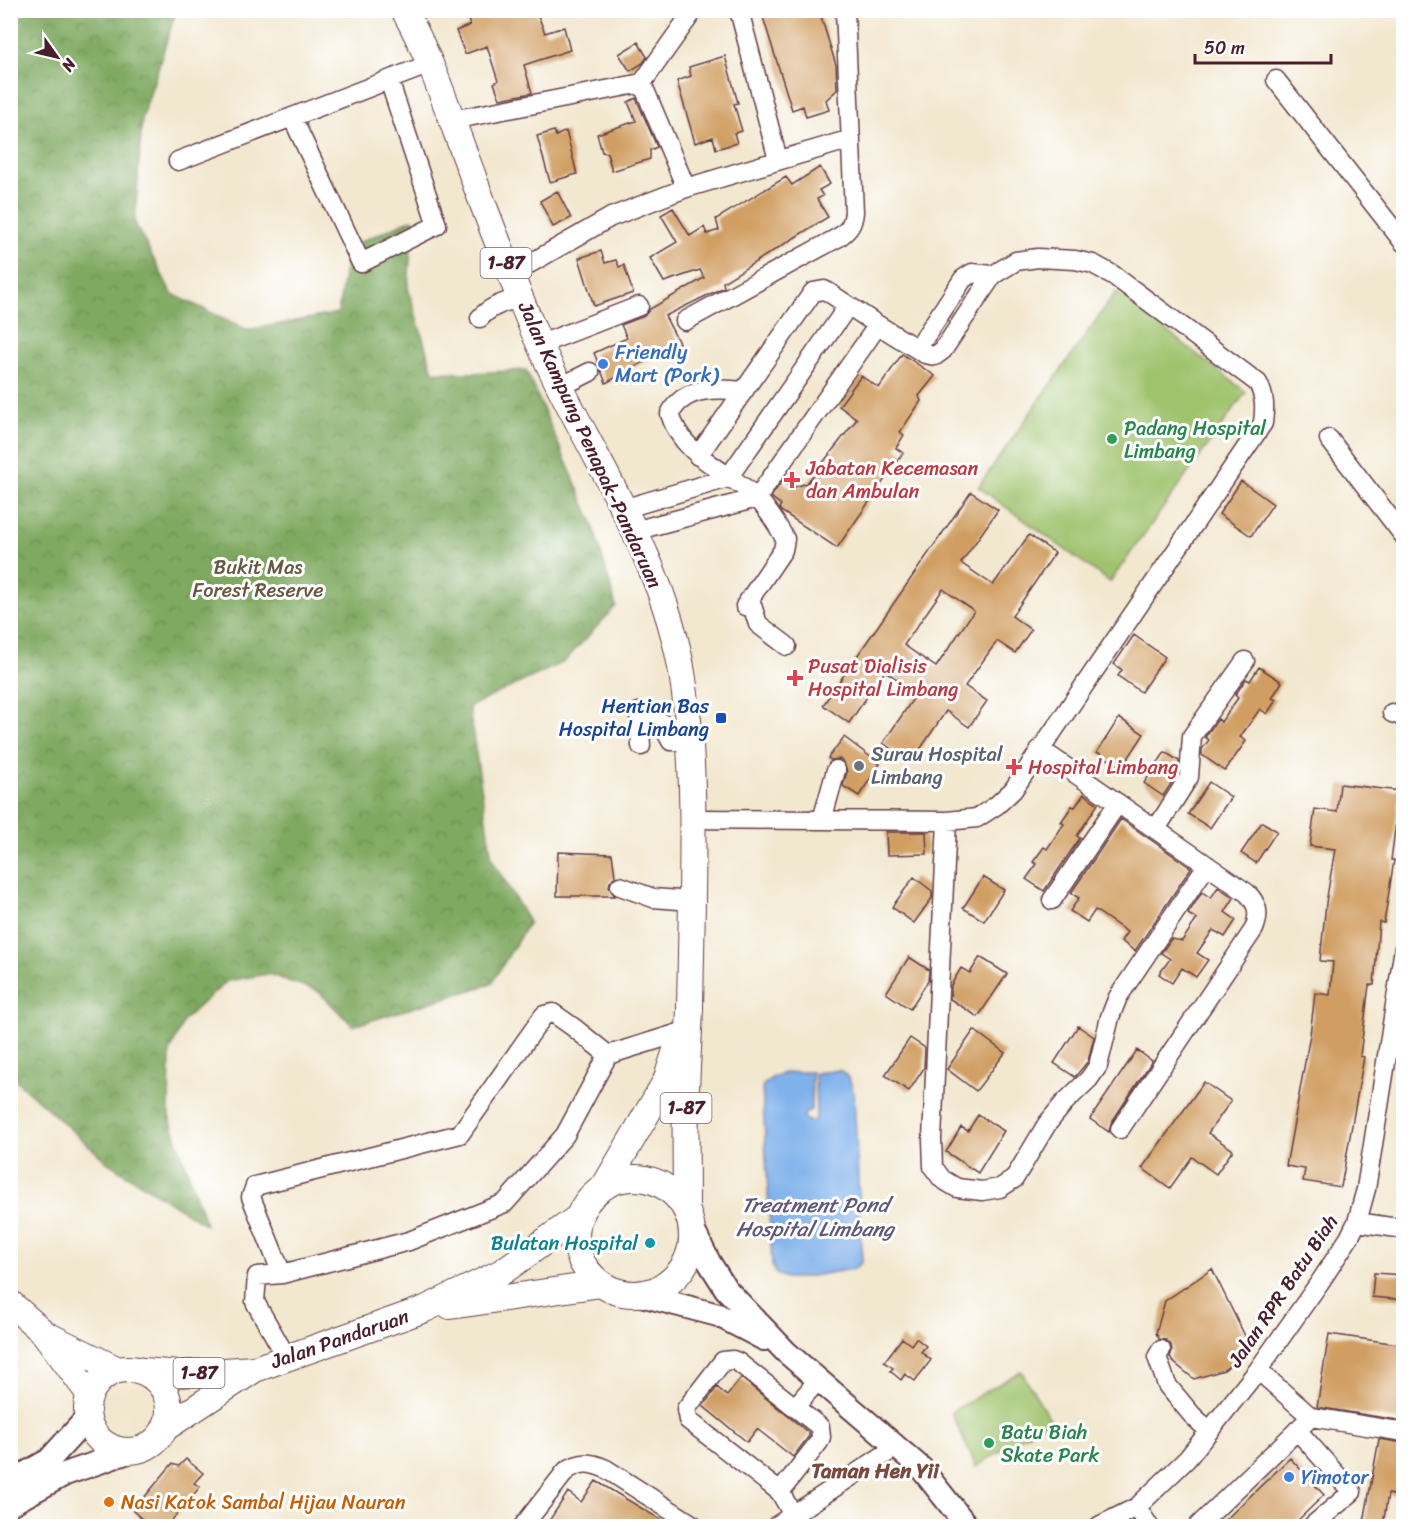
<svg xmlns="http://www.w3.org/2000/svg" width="1414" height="1537" viewBox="0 0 1414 1537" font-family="Sriracha,sans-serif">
<defs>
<pattern id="forest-crowns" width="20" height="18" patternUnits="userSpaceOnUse" patternTransform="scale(1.5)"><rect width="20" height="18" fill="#7fa960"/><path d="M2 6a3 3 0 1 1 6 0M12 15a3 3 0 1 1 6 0" fill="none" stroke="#6a894f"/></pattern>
</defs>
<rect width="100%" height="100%" fill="#fff"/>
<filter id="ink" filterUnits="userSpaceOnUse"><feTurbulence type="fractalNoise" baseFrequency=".0167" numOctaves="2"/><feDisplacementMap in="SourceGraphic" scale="12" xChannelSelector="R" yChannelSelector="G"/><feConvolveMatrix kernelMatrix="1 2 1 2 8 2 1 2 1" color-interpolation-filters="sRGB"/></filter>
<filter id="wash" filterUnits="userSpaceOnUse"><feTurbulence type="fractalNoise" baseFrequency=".008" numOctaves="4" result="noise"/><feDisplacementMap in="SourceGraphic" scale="24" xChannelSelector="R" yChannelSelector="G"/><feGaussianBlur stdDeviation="1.35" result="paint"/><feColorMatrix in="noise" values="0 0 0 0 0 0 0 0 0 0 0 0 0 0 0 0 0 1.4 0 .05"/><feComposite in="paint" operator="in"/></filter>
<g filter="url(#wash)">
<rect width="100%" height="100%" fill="#f2e7cf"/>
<path fill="url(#forest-crowns)" stroke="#646446" stroke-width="1.5" d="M11,11H176L142,119L135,223L172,294L248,330L338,313L348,247L413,219L408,288L433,372L473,373L526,370L592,521L616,606L564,662L469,707L492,859L529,922L491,984L353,1026L318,991L268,974L227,981L184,1020L170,1052L169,1116L206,1225L108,1163L11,1076Z"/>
<path fill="#9fc36d" stroke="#74714c" stroke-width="1.5" d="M1116,292L1246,392L1110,582L978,487Z
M1021,1371L1050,1419L976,1467L951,1412Z"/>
<path fill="#7fb1eb" stroke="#64688b" stroke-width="1.5" d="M839,1070C849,1076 851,1082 854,1094L862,1262L854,1269L799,1278H786L776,1274L772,1265L762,1087C775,1070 792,1072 812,1072L811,1110L805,1113L804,1118L808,1121L812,1122L816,1118L815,1073Z"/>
<g id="blocks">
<path fill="#d09e62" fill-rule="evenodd" d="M464,10H536L545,33L564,27L570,50L524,65L532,93L500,99L494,83L498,81L487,46L465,54L456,31L470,25Z
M774,10H819L836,65L837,90L826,100L829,110L806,117L803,106L792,110L762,14Z
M638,42L647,57L643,63L630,71L619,54Z
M725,56L738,103L734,104L742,131L734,133L737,143L716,149L713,137L695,143L677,81L691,76L689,67Z
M636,98L657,147L650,150V159L612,171L607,153L602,152L597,134L636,121L628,102Z
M554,131L556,136L566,131L577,174L550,182L537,136Z
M820,167L830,184L819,190L823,196L817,199L828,217L723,282L724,287L665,316L679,343L606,383L594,353L627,338L621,325L644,316L650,309L704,278L700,270L664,282L650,258L677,242L661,215L673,208L690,236L704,227L707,234L719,230L716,219L786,177L792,185Z
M557,191L571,218L553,227L540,201Z
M601,251L605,263L616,260L619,267L624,265L633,293L594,306L579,258Z
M902,354L935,376L919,396L921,401L900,432L904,435L896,448L903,453L837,548L781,511L779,508L781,505L771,497L782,481L792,488L807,483L857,419L839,406L861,376L879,388Z
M1241,481L1273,504L1251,536L1219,514Z
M971,492L998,510L961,563L993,585L1029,535L1055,553L1012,616L1031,630L1015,653L997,641L965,686L987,701L969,727L946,711L911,763L883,743L917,693L885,671L849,723L823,705ZM943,589L974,611L936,667L904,645Z
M1134,635L1165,657L1141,692L1118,676L1122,670L1114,664Z
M1259,667L1282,682L1272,698L1276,700L1267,714L1260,709L1240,737L1246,741L1225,771L1202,755V749L1209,740L1205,737L1218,719L1221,722L1238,698L1235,695L1246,679L1250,681Z
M1119,718L1144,734L1122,768L1097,752Z
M844,737L880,764L859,796L843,786L847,772L844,763L840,759L831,760L828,758Z
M1165,752L1179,761L1178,773L1163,796L1144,783Z
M1209,782L1231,797L1210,828L1188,814Z
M1340,784L1400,791L1391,860H1394L1384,923L1379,922L1374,985H1369L1360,1056L1364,1057L1341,1187L1303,1181L1305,1169L1286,1166L1310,1035L1315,993L1330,995L1333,962L1320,961L1326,903L1335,849L1310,846L1315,809L1337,812Z
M1084,794L1098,804L1077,836L1080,838L1044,891L1026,879L1037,864L1033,862L1044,847L1047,849L1064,824L1061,822L1072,806L1075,807Z
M1121,819L1191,868L1135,951L1121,941L1127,932L1095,910L1087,922L1070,911L1079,898L1071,893Z
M1262,822L1277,831L1256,863L1241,853Z
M886,832H926L927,854L887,855Z
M558,852L612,854L615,876L610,882L609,887L615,896H557Z
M914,877L932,891V898L914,923L892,907Z
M983,877L1004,890L984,921L963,908Z
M1218,887L1234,898L1225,912L1236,920L1225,937L1213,930L1197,953L1208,960L1196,977L1182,968L1172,983L1159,974L1170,959L1161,953L1171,939L1182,941L1197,919L1188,914L1202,892L1211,898Z
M909,957L929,970L928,981L910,1009L886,993Z
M980,957L1007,974L978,1017L950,999L951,985L961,968L970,973Z
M1078,1026L1094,1037L1088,1061L1075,1077L1054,1063Z
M974,1030L1005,1053L976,1091L947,1069Z
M910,1038L925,1048L924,1068L909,1091L885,1075Z
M1137,1050L1152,1061L1111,1123L1109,1132L1090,1119Z
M1204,1082L1231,1101L1208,1133L1233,1150L1216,1174L1192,1157L1170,1188L1142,1168Z
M978,1115L1004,1131L978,1173L946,1152L961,1127L968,1131Z
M1212,1269L1251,1348L1224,1370L1194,1379L1172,1361L1170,1357L1172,1351L1171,1345L1166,1340L1159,1339L1156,1333L1165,1301Z
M1374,1273L1404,1275V1300L1372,1297Z
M1329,1334L1404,1345V1421L1317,1407Z
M902,1338L911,1345L916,1338L926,1346L921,1352L931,1360L915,1381L905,1374L901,1380L890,1371L893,1368L884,1362Z
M741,1378L809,1433V1436L793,1457L757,1429L747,1442L703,1406L717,1387L727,1396Z
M1379,1439L1404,1443V1497L1388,1494L1383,1525L1364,1522Z
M1290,1458L1324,1495L1291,1527H1218Z
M186,1459L203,1473L194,1483L200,1487L166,1527H151L133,1511L172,1464L179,1466Z
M596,1481L673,1527H545L568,1492L581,1502Z"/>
</g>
</g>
<g filter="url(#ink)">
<use href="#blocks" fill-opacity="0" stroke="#633d44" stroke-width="1.5"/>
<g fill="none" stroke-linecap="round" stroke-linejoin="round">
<g stroke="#633d44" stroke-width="21">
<path id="minor" d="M739,10L778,160
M1276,80L1404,243
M642,83L686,188
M292,117L361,263L437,225L389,80
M452,120L642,83L694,10
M178,161L430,64
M510,275L611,217L686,188L851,139
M480,318C489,307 507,301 520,298
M685,321L839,237C849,230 853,224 854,212L845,10
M541,344L639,306
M917,349L963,279L972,273L993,275
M560,387L590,372
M744,391C717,388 684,386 670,414C683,457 725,469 756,497C765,506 779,527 785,539L783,550L745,606
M1329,439L1404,536
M698,456L813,292L824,290L828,292L878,325L757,498
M728,478L848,306
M623,509L728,478
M634,531L757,498
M750,599L758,624L787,646
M1392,713L1404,717
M641,746L639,712L661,722L671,741H690
M1040,749L1247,893C1258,904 1260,914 1254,929L1120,1129
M691,819L947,821L977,818L997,805L1013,790L1263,423C1265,407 1265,397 1258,383L1113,275L1093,264L1075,260L1038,258L1016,261L993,275L943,350L935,356L925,354L878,325
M822,820L836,770
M947,821L932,1139L933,1167L942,1179L957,1188L982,1191L1000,1188L1014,1179L1047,1124L1065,1102L1089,1079L1098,1066L1110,1017L1118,997L1207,865
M1156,829L1189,777L1192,736L1245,661
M620,886L653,898L692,901
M1052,900L1118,803
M1357,1222L1404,1229
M282,1274L251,1197L255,1186L460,1134L544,1015L553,1013L573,1027L608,1055
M1161,1350L1157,1357L1167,1385L1192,1415L1209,1431
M287,1358L255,1302L257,1276L282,1274L409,1241L505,1203L565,1135L608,1055L682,1032
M1258,1370L1311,1417L1404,1432
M795,1407L819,1379
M1297,1430L1352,1492L1312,1526
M780,1492L819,1442L821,1437L820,1427L738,1362L733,1360L723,1361L689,1405L686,1409L688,1420L780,1492L793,1515
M1137,1507L1149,1526
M523,1526L566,1471C580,1461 590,1462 606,1469L695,1526
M776,1526L896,1447
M1099,1526L1137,1507L1187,1459L1258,1370L1320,1282L1349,1238L1357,1222L1366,1189L1404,948
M1198,1526L1311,1417"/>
</g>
<g stroke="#633d44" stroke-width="26">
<path id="major" d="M692,1228L709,1262L726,1289L786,1352L921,1468L967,1526
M637,1294L718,1315L764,1339
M10,1482L49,1460L88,1417
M10,1504L65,1474L131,1451"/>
</g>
<g stroke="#633d44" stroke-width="28">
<path id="highway" d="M404,10C433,62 451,119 472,174C490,225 511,276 532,327C581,444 664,551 683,679C694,752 693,827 692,900C691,936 691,972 690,1008C689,1035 687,1062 686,1090C685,1130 686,1170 686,1210
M576 1236a58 58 0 1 1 116 0a58 58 0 1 1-116 0Z
M604,1187L666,1081L680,1038
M10,1303L44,1333L90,1395
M450,1306L601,1284
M49,1336L118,1370
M87 1410a41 41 0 1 1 82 0a41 41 0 1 1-82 0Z
M144,1371L179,1374L254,1369
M165,1428L255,1369L425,1309L502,1272L580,1216"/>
</g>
<use href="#minor" stroke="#fff" stroke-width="18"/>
<use href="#major" stroke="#fff" stroke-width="22"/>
<use href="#highway" stroke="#fff" stroke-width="26"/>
</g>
</g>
<g fill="#3f7fe0" stroke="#fff" stroke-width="2">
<circle cx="603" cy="364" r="6"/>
<circle cx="1289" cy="1477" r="6"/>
</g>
<g fill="#2e9e5b" stroke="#fff" stroke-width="2">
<circle cx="1112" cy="439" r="6"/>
<circle cx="989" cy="1443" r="6"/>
</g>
<g fill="#e0444e" stroke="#fff" stroke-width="2">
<path d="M789 471h6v6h6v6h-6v6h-6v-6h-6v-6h6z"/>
<path d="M792 669h6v6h6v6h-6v6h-6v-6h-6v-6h6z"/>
<path d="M1011 758h6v6h6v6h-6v6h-6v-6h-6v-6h6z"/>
</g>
<rect fill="#1a4fb4" stroke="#fff" stroke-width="2" x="715" y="712" width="12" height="12" rx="3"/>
<circle fill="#6b7280" stroke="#fff" stroke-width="2" cx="859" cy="766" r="6"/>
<circle fill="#0f9aa8" stroke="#fff" stroke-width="2" cx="650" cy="1243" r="6"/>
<circle fill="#e8710a" stroke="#fff" stroke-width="2" cx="109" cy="1502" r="6"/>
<g text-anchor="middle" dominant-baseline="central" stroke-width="6" stroke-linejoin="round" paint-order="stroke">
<g fill="#fff" stroke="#80626b" stroke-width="1.5">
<rect x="480.5" y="248" width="51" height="30" rx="4.5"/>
<rect x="660.5" y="1093" width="51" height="30" rx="4.5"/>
<rect x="173.5" y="1358" width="51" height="30" rx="4.5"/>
</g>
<g font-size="18" font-weight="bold" fill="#4a1f2b">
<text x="506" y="263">1-87</text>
<text x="686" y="1108">1-87</text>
<text x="199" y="1373">1-87</text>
</g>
<g font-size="20" fill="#366cbe" stroke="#fff" text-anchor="start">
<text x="615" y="352">Friendly<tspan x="615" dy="23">Mart (Pork)</tspan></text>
<text x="1301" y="1477">Yimotor</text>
</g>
<g font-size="20" fill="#27864d" stroke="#fff" text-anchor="start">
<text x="1124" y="428">Padang Hospital<tspan x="1124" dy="23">Limbang</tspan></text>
<text x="1001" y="1432">Batu Biah<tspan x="1001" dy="23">Skate Park</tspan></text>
</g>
<g font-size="20" fill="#4a1f2b" stroke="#fff">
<text transform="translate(590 445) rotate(65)">Jalan Kampung Penapak-Pandaruan</text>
<text transform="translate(1283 1291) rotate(-56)">Jalan RPR Batu Biah</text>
<text transform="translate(340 1339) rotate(-19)">Jalan Pandaruan</text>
</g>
<g font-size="20" fill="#be3a42" stroke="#fff" text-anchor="start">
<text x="806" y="468">Jabatan Kecemasan<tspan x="806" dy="23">dan Ambulan</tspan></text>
<text x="808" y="666">Pusat Dialisis<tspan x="808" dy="23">Hospital Limbang</tspan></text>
<text x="1028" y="767">Hospital Limbang</text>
</g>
<g font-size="20" fill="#685842" stroke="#fff">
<text x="258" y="567">Bukit Mas<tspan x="258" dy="23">Forest Reserve</tspan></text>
</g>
<g font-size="20" fill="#164399" stroke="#fff" text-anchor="end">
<text x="709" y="706">Hentian Bas<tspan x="709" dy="23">Hospital Limbang</tspan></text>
</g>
<g font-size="20" fill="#5b616d" stroke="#fff" text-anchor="start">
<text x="871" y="754">Surau Hospital<tspan x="871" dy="23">Limbang</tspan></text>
</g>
<g font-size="20" fill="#0d838f" stroke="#fff" text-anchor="end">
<text x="638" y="1243">Bulatan Hospital</text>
</g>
<g font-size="20" fill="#c56008" stroke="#fff" text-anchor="start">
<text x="121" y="1502">Nasi Katok Sambal Hijau Nauran</text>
</g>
<g font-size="21" font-style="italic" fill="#5f5978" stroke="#fff">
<text x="815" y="1205">Treatment Pond<tspan x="815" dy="24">Hospital Limbang</tspan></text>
</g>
<g font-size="21" font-weight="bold" fill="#794b3e" stroke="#fff">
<text x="875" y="1471">Taman Hen Yii</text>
</g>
</g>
<rect width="1414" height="1537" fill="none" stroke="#fff" stroke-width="36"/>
<g transform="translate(57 57) rotate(124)" stroke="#ffffff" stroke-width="4.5" paint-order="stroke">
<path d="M0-4.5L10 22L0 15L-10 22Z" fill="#4a1f2b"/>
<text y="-9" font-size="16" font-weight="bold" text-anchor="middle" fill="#4a1f2b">N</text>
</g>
<path d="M1195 54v9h136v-9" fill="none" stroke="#4a1f2b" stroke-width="3"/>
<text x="1204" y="54" font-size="18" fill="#4a1f2b" stroke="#ffffff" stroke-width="4.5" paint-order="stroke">50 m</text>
</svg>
